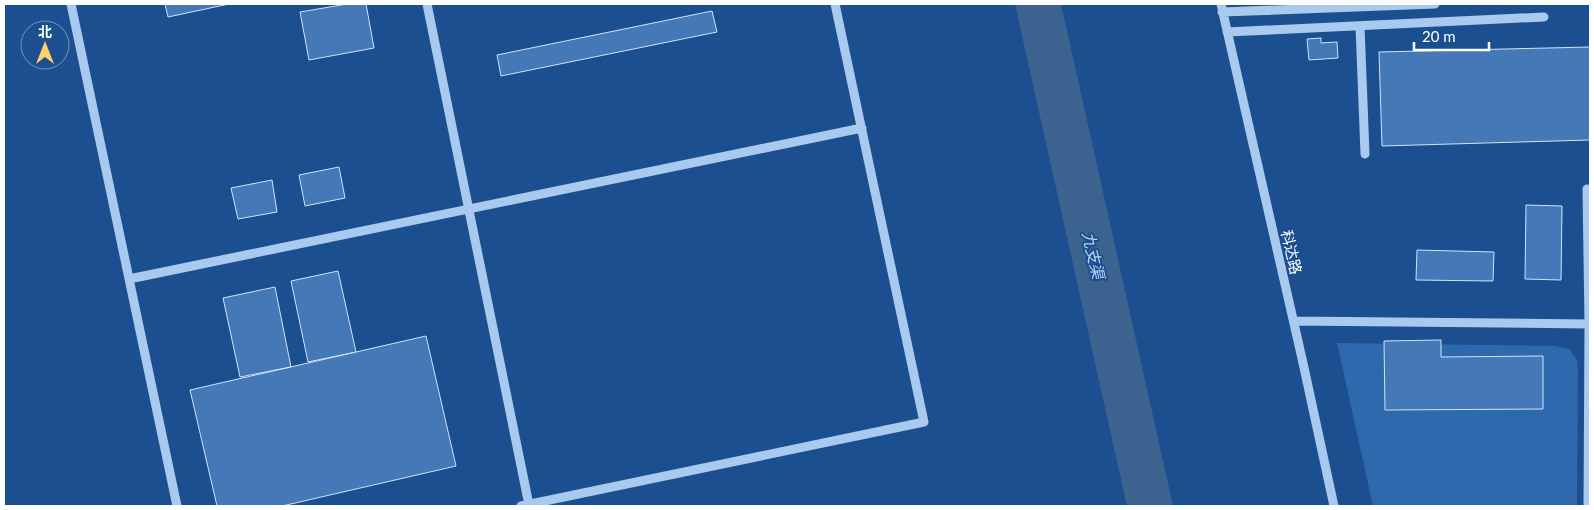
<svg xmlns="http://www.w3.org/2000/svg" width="1594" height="510" viewBox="0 0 1594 510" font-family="Lato,'Noto Sans SC',sans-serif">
<rect width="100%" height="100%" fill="#1b4f8f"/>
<path fill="#2e69ad" d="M1337,343L1555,346L1569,349L1577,360L1578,370L1577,506H1373Z"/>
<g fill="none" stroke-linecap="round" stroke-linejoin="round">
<path stroke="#3c6290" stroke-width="45" d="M1038,4L1150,506"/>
</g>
<path fill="#4478b7" stroke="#cfe3fa" d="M165,4H229L168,17Z
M347,4H366L374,48L309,60L300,12Z
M712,11L717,32L501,76L497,55Z
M1321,38V43L1337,42L1338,58L1309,60L1307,39Z
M1590,47V140L1382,146L1379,52Z
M339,167L345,198L305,206L299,175Z
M272,180L277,212L238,219L231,188Z
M1526,205L1562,206L1561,280L1525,279Z
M1417,250L1494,252L1493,281L1416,280Z
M338,271L356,352L308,362L291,281Z
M275,287L291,367L240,377L223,298Z
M426,336L456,466L282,506H217L190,390Z
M1441,340V357L1543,356V409L1385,410L1384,341Z"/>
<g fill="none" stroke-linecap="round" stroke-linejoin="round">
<path stroke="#a9c9ee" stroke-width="9" d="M71,4L177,506
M427,4L529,505
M1221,4L1303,363L1334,506
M1222,12L1435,4
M1360,26L1365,154
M1227,32L1544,17
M1587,189L1589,324L1588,506
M129,279L862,128
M1294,321L1589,324
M521,506L924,422L835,4"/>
</g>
<g text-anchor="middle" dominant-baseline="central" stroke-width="4" stroke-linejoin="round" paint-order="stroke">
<g font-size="15" fill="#fff" stroke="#1b4f8f">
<text transform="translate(1292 252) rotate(77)">科达路</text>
</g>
<g font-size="16" font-style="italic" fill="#b5d3f5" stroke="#1b4f8f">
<text transform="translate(1094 255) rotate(77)">九支渠</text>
</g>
</g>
<rect width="1594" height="510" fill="none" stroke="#ffffff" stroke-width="10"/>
<g transform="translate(45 45)"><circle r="24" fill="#1b4f8f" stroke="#7695bc"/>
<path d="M0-4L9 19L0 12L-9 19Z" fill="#ffd166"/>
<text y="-8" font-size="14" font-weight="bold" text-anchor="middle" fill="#ffffff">北</text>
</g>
<path d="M1414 42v8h75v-8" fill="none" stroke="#ffffff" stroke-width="2.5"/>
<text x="1422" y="42" font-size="15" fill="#ffffff" stroke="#1b4f8f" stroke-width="4" paint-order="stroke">20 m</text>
</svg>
